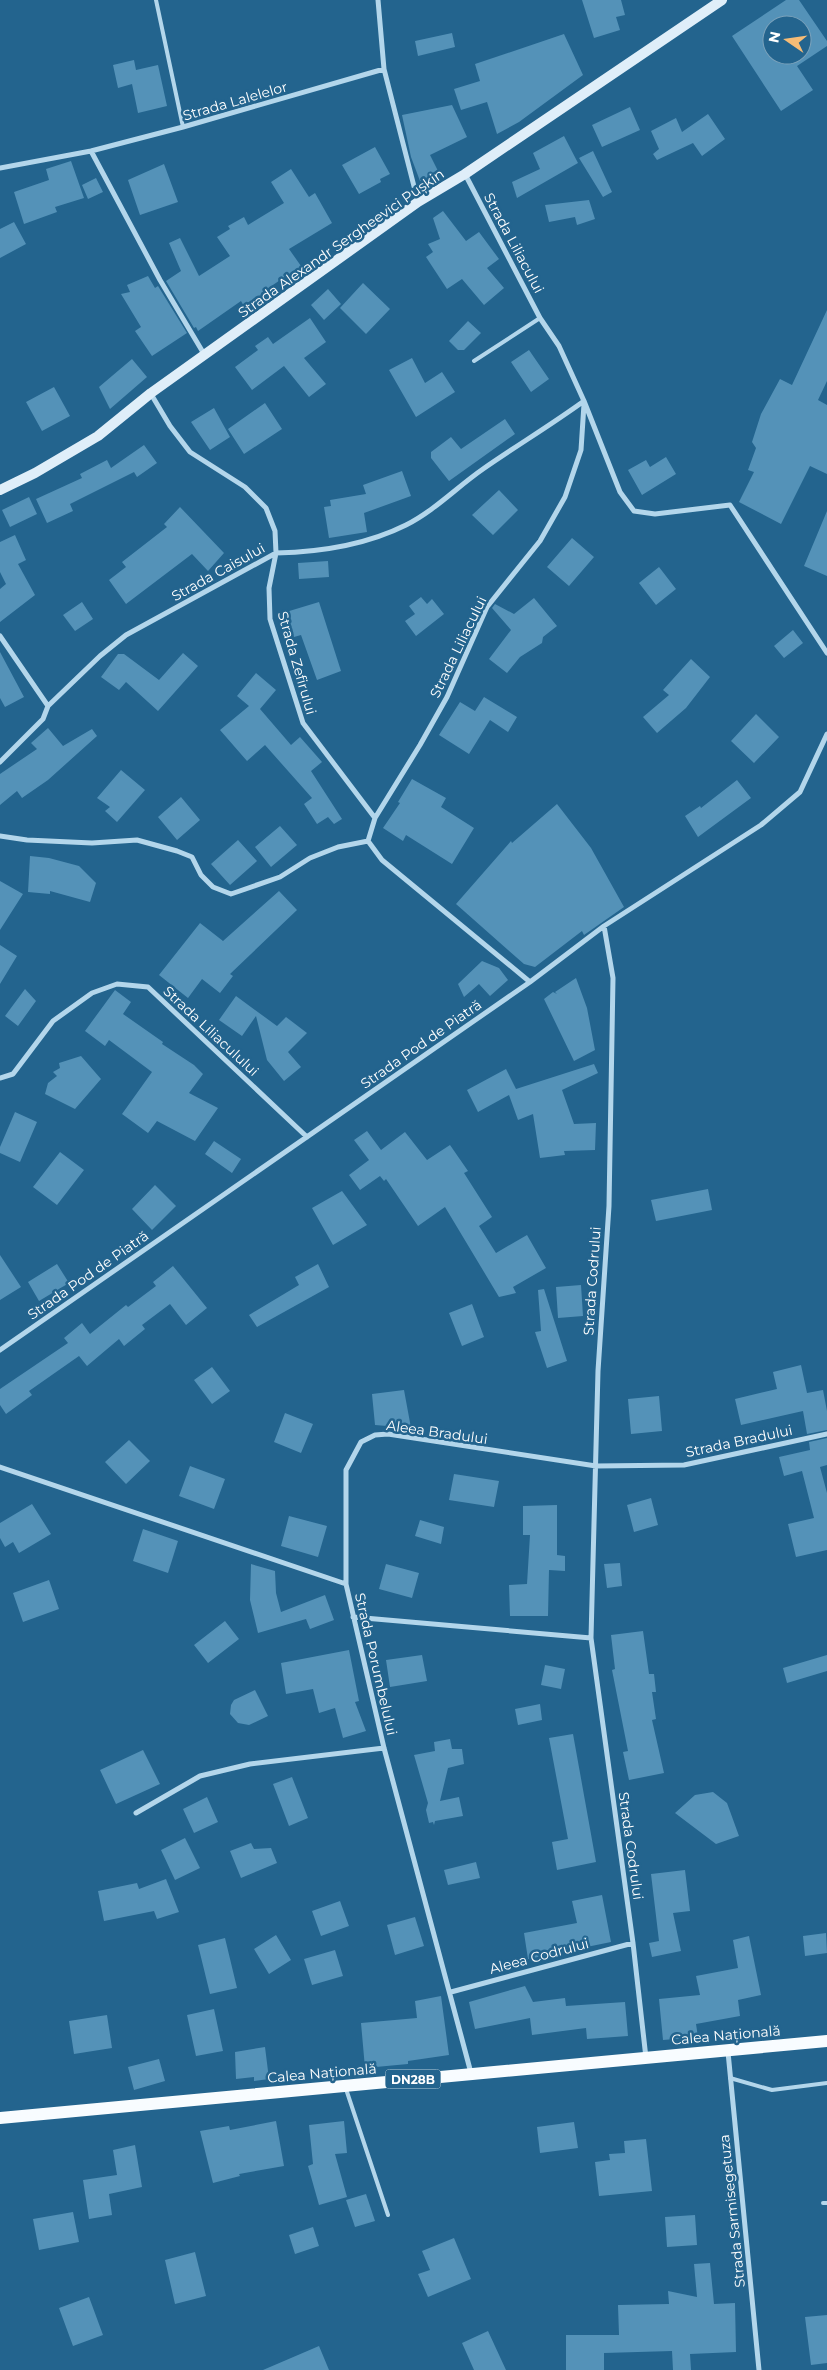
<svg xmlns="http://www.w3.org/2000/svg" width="827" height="2370" viewBox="0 0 827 2370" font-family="Montserrat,sans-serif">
<rect width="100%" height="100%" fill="#23648e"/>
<path fill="#5492b8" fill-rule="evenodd" d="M582,0H621L625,15L616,17L620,30L594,38Z
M786,0H799L827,41V46L797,66L813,90L781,111L732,36ZM772,25H802V55H772Z
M452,33L455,47L418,56L415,41Z
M564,34L583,75L519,122L497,134L487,102L461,110L454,89L480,81L475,64Z
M134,60L136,70L158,65L167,106L138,113L132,84L118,88L113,65Z
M452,105L467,137L430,155L441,177L429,181H420L411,157L402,115Z
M630,107L640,130L602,147L592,125Z
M708,114L725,139L702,156L693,143L657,160L653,154L659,149L651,131L676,118L682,132Z
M564,136L578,163L517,198L512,182L540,169L533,153Z
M375,147L390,174L380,179L381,182L359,194L342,165Z
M593,151L612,192L603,197L579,158Z
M71,161L84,198L55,207L57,212L24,224L14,192L49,180L46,169Z
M164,164L178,202L140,215L128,180Z
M291,169L309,197L315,193L332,223L289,249L301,266L261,293L263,297L245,308L241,301L198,331L196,327L194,328L166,281L181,271L169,243L180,238L199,276L230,256L217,237L230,229L228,226L244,217L248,225L284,203L271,182Z
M96,178L103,192L88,199L82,185Z
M589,200L595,219L577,225L575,217L549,222L545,205Z
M443,211L466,241L479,232L499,259L487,268L504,288L484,305L462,279L447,289L426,257L433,252L428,244L440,239L433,218Z
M14,222L26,244L0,258V229Z
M148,276L155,288L158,286L187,333L152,356L135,331L141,327L121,294L130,292L127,285Z
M363,283L390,309L366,334L340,308Z
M328,289L341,304L324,320L311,305Z
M827,310V381L818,400L827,405V474L810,466L781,524L739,502L754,472L748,470L756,448L752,442L761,414L780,379L792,385Z
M310,318L326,342L304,358L326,384L309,397L284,366L252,390L235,367L258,350L255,346L268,337L273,344Z
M468,321L481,333L464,350H458L449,341Z
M529,350L549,379L531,392L511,362Z
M412,358L425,383L442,372L455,392L416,417L389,370Z
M132,359L147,377L110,409L99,387Z
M54,387L70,416L42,431L26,402Z
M265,403L282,429L244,454L228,429Z
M214,408L230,437L210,450L191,422Z
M505,419L515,434L449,481L431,458V452L451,437L461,449Z
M144,445L157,463L137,477L134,472L70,504L73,511L47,523L36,499L82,478L80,474L107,460L111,468Z
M666,457L676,474L642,495L628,470L646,460L650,467Z
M402,471L411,496L364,513L367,532L329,538L324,507L331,506L330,500L366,494L363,485Z
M499,490L518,510L493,535L472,515Z
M29,497L37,514L10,527L2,510Z
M180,507L224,553L208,571L192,554L126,604L109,580L126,567L122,562L167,527L164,524Z
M827,511V576L804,566Z
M15,535L26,560L18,564L35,595L0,622V589L6,584L0,572V542Z
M572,538L594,557L569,586L547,567Z
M328,561L329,577L299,579L298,563Z
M659,567L676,589L656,605L639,583Z
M421,597L427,604L432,599L444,614L416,636L405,621L415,614L409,606Z
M534,598L557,626L543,637L542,643L520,657L507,673L489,659L511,630L492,608L495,604L514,614Z
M82,602L93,619L75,631L63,615Z
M319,602L341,671L317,680L301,635L294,637L286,612Z
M793,630L803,643L784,658L774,646Z
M0,652L24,697L5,707L0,698Z
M183,653L198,666L158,711L126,682L119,690L101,677L118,654H124L159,680Z
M691,659L710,677L686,708L657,733L643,717L669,695L663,690Z
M256,673L276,690L260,709L291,745L300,737L322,762L311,771L342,819L334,824L328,817L317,824L304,804L312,798L265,745L247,761L220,730L249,706L237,696Z
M484,697L517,717L508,732L490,720L469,754L439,735L460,702L475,711Z
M756,714L779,737L754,763L731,741Z
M48,728L63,746L92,729L97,736L48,780L22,798L17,791L0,805V774L37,749L31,743Z
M121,770L145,790L117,822L105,811L110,807L97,798Z
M412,779L446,798L441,807L474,828L452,864L406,835L403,841L383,828L400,803L398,802Z
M737,780L751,798L698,837L685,816L700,806L701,808Z
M181,797L200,820L177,840L158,817Z
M557,804L591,848L624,907L584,935L582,931L535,967L524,964L456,904L511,841L512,843Z
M280,826L297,845L271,867L255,847Z
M238,840L257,861L230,885L211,864Z
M30,856L49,858L79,866L96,883L90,902L50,891V894L28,892Z
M0,881L23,894L0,930Z
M279,891L297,910L230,974L233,976L220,993L202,979L188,998L159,975L200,923L223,941Z
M0,945L17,956L0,984Z
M482,961L499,968L508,980L490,996L479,984L464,997L458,984Z
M576,978L587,1008L595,1050L574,1061L544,999L553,992L557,994L555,992Z
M25,989L36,1001L18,1026L5,1016Z
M115,990L131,1002L123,1014L163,1042L162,1044L194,1065L203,1074L189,1093L218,1108L195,1141L157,1121L148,1133L122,1114L152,1072L109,1040L105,1046L85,1031Z
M236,996L277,1026L286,1017L307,1033L288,1052L301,1067L284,1081L267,1060L256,1016L242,1036L219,1020Z
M81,1056L101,1079L75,1109L45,1094L48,1083L57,1076L53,1072L60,1068L59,1063Z
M594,1064L598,1073L562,1090L574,1124L596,1123L595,1150L564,1151L565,1155L540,1158L533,1114L518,1120L509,1095L478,1112L467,1090L506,1069L516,1089Z
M15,1112L37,1122L20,1162L0,1153V1147Z
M367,1131L381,1150L405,1132L427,1160L450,1145L468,1171L464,1173L492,1217L479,1226L496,1253L527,1235L546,1268L513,1287L516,1293L499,1297L445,1207L418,1226L386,1179L384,1181L380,1176L360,1190L349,1175L369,1160L354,1140Z
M214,1141L241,1159L232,1173L205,1154Z
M60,1152L84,1170L57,1205L33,1187Z
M155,1185L176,1206L152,1230L132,1209Z
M708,1189L712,1210L656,1221L651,1200Z
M342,1191L367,1225L333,1245L312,1208Z
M0,1255L21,1287L0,1300Z
M57,1264L69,1283L39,1301L28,1282Z
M318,1264L329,1287L257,1327L249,1315L299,1285L295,1277Z
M173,1266L207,1308L186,1325L170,1304L142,1325L145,1329L124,1346L119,1339L87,1366L79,1356L29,1391L32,1395L6,1414L0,1405V1389L68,1343L64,1338L82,1323L90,1334L126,1305L128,1307L156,1286L153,1282Z
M581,1285L583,1316L558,1318L556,1287Z
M544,1289L567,1361L547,1368L535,1332L541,1331L538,1290Z
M472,1304L484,1337L462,1346L449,1313Z
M801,1365L807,1393L823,1390L827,1411V1430L807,1434L803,1411L741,1425L735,1399L777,1389L773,1372Z
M212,1367L230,1391L212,1404L194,1380Z
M404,1390L411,1428L375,1425L372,1394Z
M659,1396L662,1431L631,1434L628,1399Z
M285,1413L313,1424L301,1453L274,1442Z
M827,1438V1465L820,1467L827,1493V1550L796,1557L788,1524L814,1518L802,1471L784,1476L779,1457L810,1450L809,1442Z
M129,1440L150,1461L126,1484L105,1462Z
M190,1466L225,1479L214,1509L179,1496Z
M454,1474L499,1481L494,1507L449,1500Z
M651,1498L658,1525L634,1532L627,1505Z
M32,1504L51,1534L19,1553L13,1542L5,1547L0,1538V1523Z
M557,1505V1555L565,1556V1571L549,1570L548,1616H510L509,1585L527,1584L530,1535H523V1506Z
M289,1516L327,1526L318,1557L281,1546Z
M420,1520L444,1527L441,1544L415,1536Z
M143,1529L178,1541L168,1573L133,1561Z
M620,1563L622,1586L607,1588L604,1564Z
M251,1564L275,1571L276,1593L281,1612L325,1595L334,1620L310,1629L306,1619L258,1633L250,1600Z
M386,1564L419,1573L412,1598L379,1589Z
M49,1580L59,1609L23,1622L13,1593Z
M225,1621L239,1639L208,1663L194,1645Z
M643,1631L649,1674H654L656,1692H652L656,1719L652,1720L664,1773L629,1780L623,1752L628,1751L612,1670L615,1669L611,1635Z
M349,1650L359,1701L355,1702L366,1731L343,1738L335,1708L319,1713L313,1689L286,1694L281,1663Z
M422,1655L427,1681L390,1687L386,1660Z
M827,1655V1671L787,1683L783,1668Z
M545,1665L565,1669L561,1689L541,1685Z
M255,1690L268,1716L249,1725L238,1723L230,1714L231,1705L234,1700Z
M540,1704L542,1720L518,1725L515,1709Z
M573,1734L596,1862L557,1870L552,1842L568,1839L549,1738Z
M450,1739L452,1749H462L464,1764L448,1768L440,1801L459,1797L463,1816L435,1821L434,1825L433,1822L429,1823L426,1810L428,1803L414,1755L435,1751L434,1742Z
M143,1750L160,1784L116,1804L100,1770Z
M292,1777L308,1818L289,1826L273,1784Z
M713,1792L727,1803L739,1836L716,1844L675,1813L695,1795Z
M207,1797L218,1822L194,1833L183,1809Z
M185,1838L200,1868L175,1880L161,1850Z
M251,1843L254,1849L271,1848L277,1863L241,1878L230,1851Z
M476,1862L480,1878L448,1885L444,1870Z
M685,1870L690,1911L673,1913L681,1951L652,1957L649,1943L659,1941L651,1874Z
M166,1879L179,1912L157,1919L154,1911L104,1921L98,1891L137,1883L139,1889Z
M602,1895L611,1942L528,1959L524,1933L577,1923L572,1901Z
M340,1901L349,1926L321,1936L312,1911Z
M415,1917L424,1946L395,1955L387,1925Z
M826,1933L827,1953L805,1956L803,1936Z
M276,1935L291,1960L269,1974L254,1949Z
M749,1936L761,1995L738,2000L740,2016L696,2024L698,2037L663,2040L659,1999L700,1995L696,1976L738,1968L733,1940Z
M225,1938L237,1988L210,1994L198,1945Z
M335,1950L343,1976L312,1985L304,1959Z
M525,1986L533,2002L565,1998L566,2006L625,2002L628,2036L587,2039L586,2028L532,2035L530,2018L475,2029L469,2002Z
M441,1996L449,2055L408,2061V2064L365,2068L361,2023L417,2018L415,2001Z
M214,2009L223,2051L196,2056L187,2015Z
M107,2015L112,2048L74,2054L69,2021Z
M265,2047L269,2079L254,2081V2077L236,2079L235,2052Z
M159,2059L165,2081L134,2090L128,2067Z
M276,2121L284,2166L239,2174L240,2176L213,2183L200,2131L229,2126L230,2130Z
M344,2121L347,2153L335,2154L347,2197L319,2205L308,2166L313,2164L309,2125Z
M574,2122L578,2148L540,2153L537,2127Z
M646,2139L652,2191L599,2196L595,2162L610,2160L609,2154L625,2153L624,2141Z
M135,2145L142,2187L109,2194L112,2215L89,2219L83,2180L117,2175L113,2150Z
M366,2194L375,2221L355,2227L346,2200Z
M73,2212L79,2242L39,2250L33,2219Z
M695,2215L697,2245L667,2247L665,2217Z
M313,2227L319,2246L295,2254L289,2235Z
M454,2238L471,2279L428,2297L418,2274L430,2270L422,2251Z
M195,2252L206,2296L175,2304L165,2260Z
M710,2263L714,2304L735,2303L736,2352L690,2354L691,2370H673L672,2351L604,2353V2370H566V2335H619L618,2305L669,2304L668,2291L697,2297L694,2264Z
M89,2297L103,2335L73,2346L59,2308Z
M827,2315V2363L811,2365L805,2317Z
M488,2331L506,2370H474L462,2343Z
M319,2346L329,2370H263Z"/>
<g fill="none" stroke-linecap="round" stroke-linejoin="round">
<path stroke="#b3d6eb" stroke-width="4" d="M156,0L183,127
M474,361L540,318
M730,2078L772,2090L827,2083
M346,2089L388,2215
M823,2203H827"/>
<path stroke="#b3d6eb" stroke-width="5" d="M378,0L384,69L418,202
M91,151L160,280L204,354
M0,168L91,151L183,127L384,69
M465,174L540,318L559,346L584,401L620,492L634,511L655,514L730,505L827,653
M151,394L170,426L190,452L245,487L266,508L275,531L276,553L269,588L270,619L303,723L375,818L368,841L382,860L530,982
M0,636L48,706
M0,762L43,719L48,706L100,656L126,635L276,553C321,552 366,545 406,525C434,511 457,487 483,469C516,446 551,425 584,401
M375,818L420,745L447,697L487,607L540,541L565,497L581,450L584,404
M0,836L27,840L92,843L137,840L177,851L192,857L201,875L213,887L231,894L280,877L310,858L338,847L368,841
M604,926L613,978L609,1206L598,1371L591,1638L633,1943L646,2058
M0,1078L13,1074L53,1021L92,993L117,984L148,987L307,1137
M0,1350L530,982L604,926L761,825L800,792L827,734
M0,1467L346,1584L384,1748L471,2073
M346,1584V1470L361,1442L375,1435L388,1434L596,1466L684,1465L827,1434
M353,1617L591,1638
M136,1813L200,1776L250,1764L384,1748
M451,1992L633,1943
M728,2052L759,2370"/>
<path stroke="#dfeef9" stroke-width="10" d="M0,490L35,473L98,436L151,393L418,202L465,174L722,0"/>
<path stroke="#f8fcff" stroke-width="12" d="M0,2118L827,2041"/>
</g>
<g text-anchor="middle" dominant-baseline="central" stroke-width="5" stroke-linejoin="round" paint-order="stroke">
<rect fill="#23648e" stroke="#bdd0dd" stroke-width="1" x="385.5" y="2069.5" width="55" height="19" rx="4"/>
<g font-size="12" font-weight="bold" fill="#fff">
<text x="413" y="2079">DN28B</text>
</g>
<g font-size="14" fill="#fff" stroke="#23648e">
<text transform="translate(235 101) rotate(-16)">Strada Lalelelor</text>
<text transform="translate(341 243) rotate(-35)">Strada Alexandr Sergheevici Pușkin</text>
<text transform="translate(514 243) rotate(62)">Strada Liliacului</text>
<text transform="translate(218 572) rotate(-29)">Strada Caisului</text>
<text transform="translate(458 647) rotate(-64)">Strada Liliacului</text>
<text transform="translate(297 663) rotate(74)">Strada Zefirului</text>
<text transform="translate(211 1031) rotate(43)">Strada Liliaculului</text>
<text transform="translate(421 1044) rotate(-35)">Strada Pod de Piatră</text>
<text transform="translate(88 1275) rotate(-35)">Strada Pod de Piatră</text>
<text transform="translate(592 1281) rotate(-86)">Strada Codrului</text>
<text transform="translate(437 1432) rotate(8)">Aleea Bradului</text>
<text transform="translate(739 1441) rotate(-12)">Strada Bradului</text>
<text transform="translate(376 1664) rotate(77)">Strada Porumbelului</text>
<text transform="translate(631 1846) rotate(82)">Strada Codrului</text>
<text transform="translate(539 1956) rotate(-15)">Aleea Codrului</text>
<text transform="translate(726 2035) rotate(-5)">Calea Națională</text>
<text transform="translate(322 2073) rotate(-5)">Calea Națională</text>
<text transform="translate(732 2211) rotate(-96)">Strada Sarmisegetuza</text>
</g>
</g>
<g transform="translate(787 40) rotate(283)"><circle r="24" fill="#23648e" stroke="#7ba2bb"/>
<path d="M0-4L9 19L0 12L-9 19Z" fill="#f6bc76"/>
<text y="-8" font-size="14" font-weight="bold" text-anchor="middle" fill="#ffffff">N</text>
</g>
</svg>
